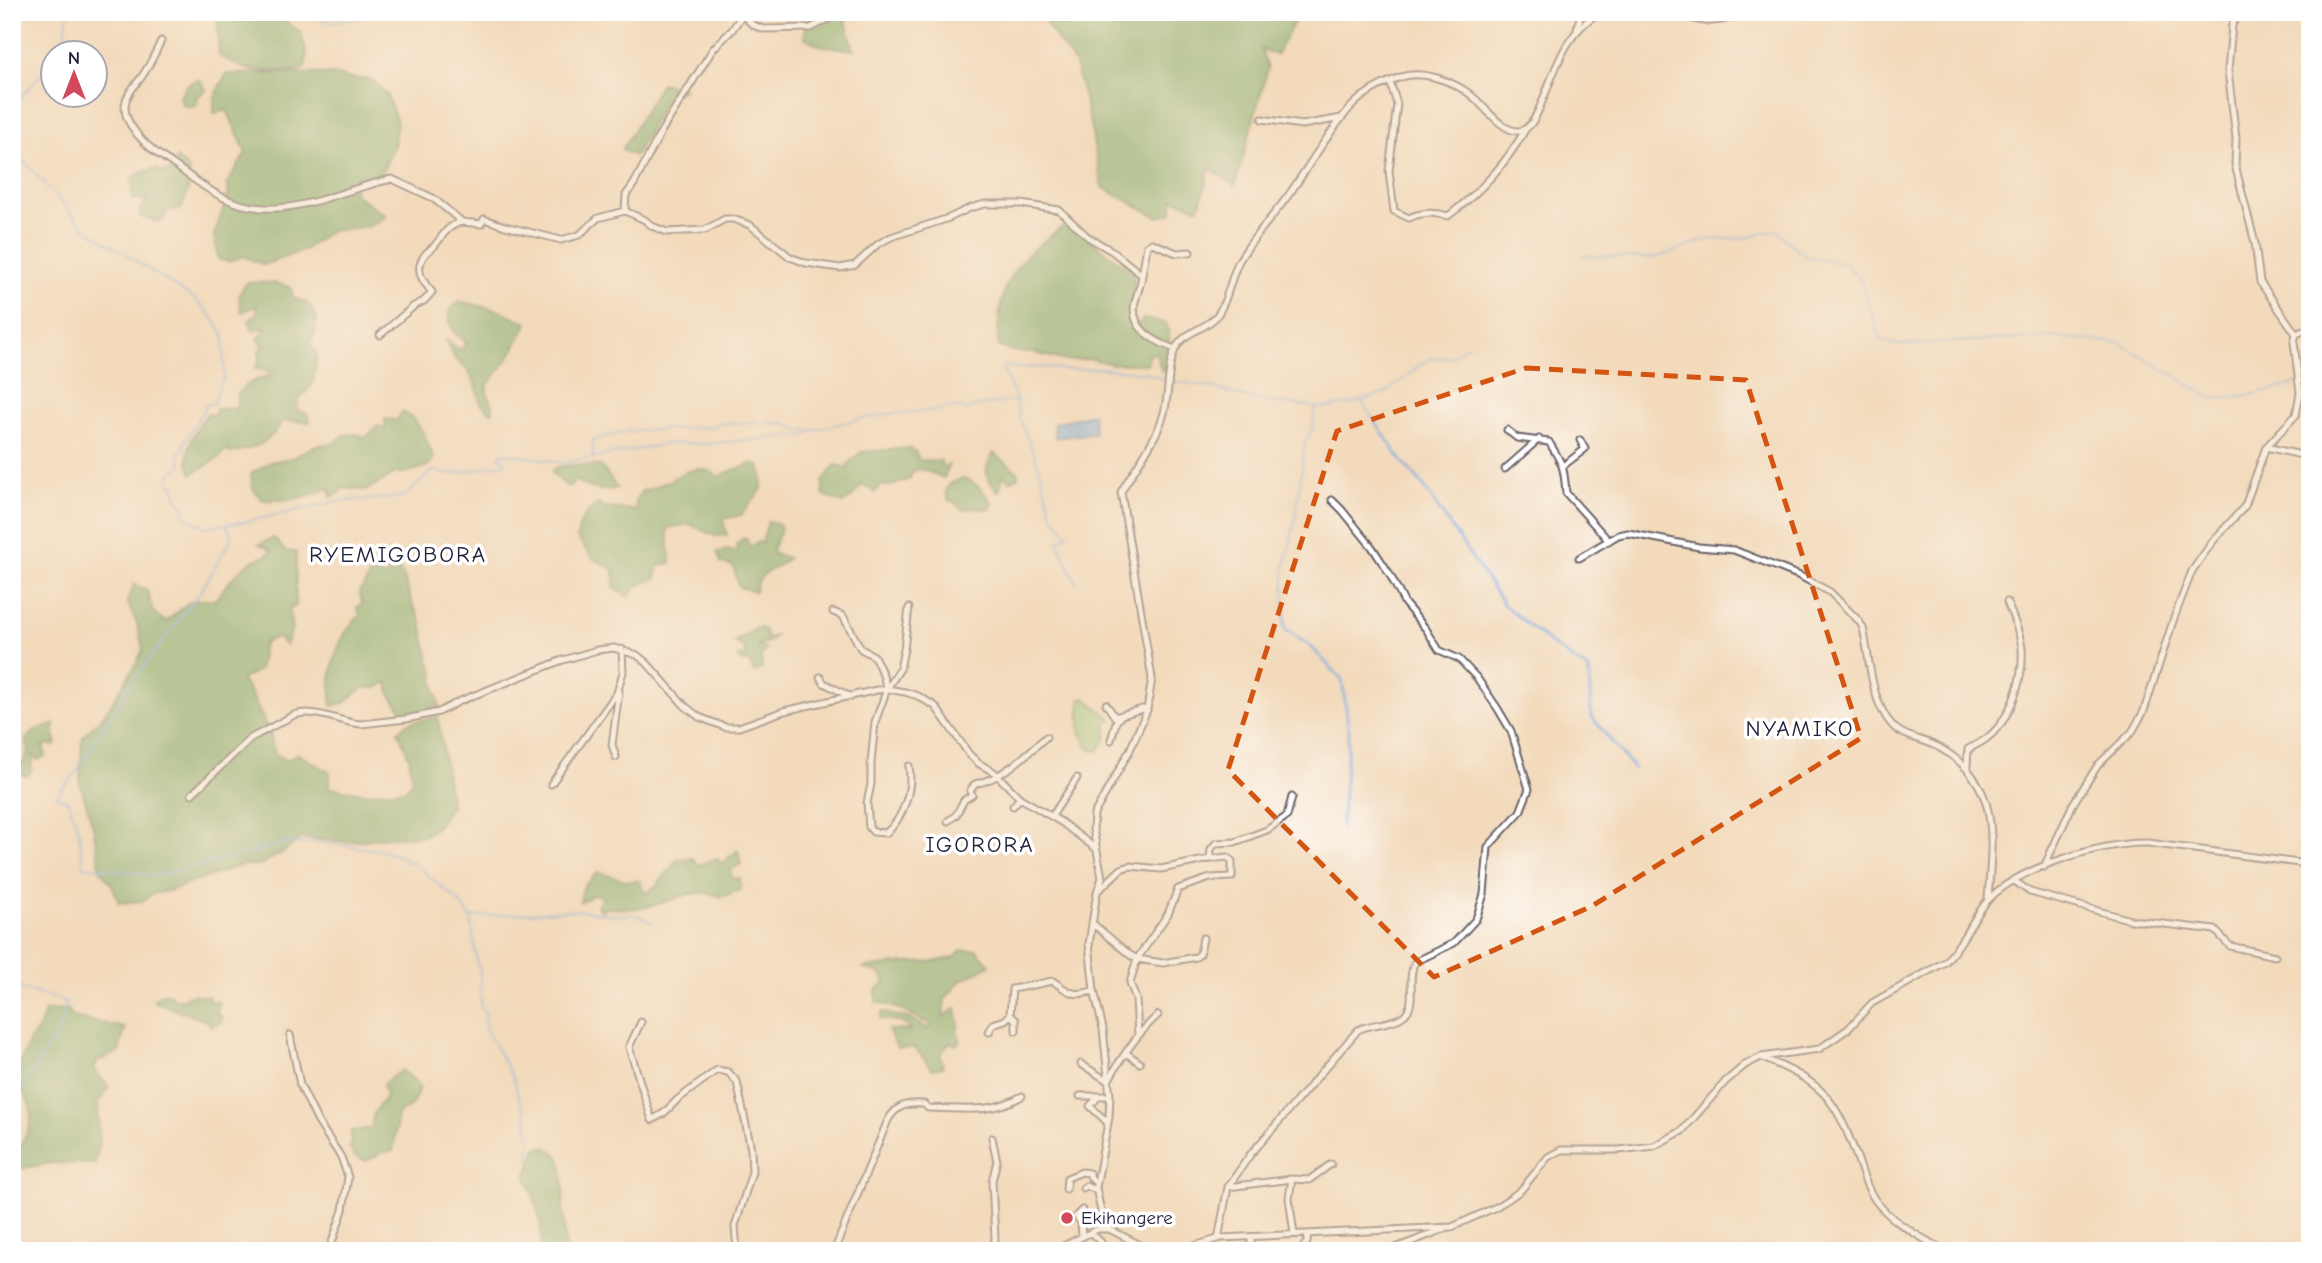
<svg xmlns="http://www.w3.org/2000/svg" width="2322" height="1263" viewBox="0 0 2322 1263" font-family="'Comic Neue',sans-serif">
<rect width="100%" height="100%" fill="#fff"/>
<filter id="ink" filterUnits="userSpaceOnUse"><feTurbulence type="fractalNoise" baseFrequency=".0143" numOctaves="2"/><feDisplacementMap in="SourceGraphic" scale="14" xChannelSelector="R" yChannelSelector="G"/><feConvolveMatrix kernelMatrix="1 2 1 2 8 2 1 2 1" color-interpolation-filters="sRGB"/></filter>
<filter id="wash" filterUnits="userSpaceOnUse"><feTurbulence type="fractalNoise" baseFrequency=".00686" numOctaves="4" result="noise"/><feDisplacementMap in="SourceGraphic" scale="28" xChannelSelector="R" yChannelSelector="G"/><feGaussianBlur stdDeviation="1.57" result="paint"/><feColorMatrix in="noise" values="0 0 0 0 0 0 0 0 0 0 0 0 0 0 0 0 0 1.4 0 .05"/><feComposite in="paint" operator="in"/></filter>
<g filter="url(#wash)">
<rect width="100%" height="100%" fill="#f2dabb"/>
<path fill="#91c87b" stroke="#5a755b" stroke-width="2" d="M1085,698L1113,720L1107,722L1106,738L1098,751L1091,750L1080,732V700Z"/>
<path fill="#74ac6b" stroke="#4b6753" stroke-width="2" d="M217,12H280L283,20L301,32L307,55L305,68C296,73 254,72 244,68C235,65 228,59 219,56Z
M820,12H852L845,18L854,50L819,45L805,38V21Z
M1068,12H1300L1276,55L1261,49L1268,68L1235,186L1210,168L1199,208L1173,199L1172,213L1158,217L1102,187L1089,119L1075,64L1045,23Z
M292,73L334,74L348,78L372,80L387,95L397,122L394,146L381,175L355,182L354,193L387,216L371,226L330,231L304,250L264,265L243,256L229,262L218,259L214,235L229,192L226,185L246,153L227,110L214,114C213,97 218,87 227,74Z
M196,80H200L206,90L197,97V106H183L180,97L187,85Z
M661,83L684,88L664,103L635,156L622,150Z
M177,158L190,171L189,188L181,209L165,211L166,217L159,222L141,217L140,209L148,200L132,199V179L140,173L156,168L162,172L171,170Z
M1068,223L1134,273C1135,293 1128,309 1137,327L1143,319L1166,323C1172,340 1171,355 1165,371L1161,370L1156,353L1150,354L1147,364H1112L1092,359L1066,361L1035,353L1017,352L999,347C997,338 998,329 999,320C1001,272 1031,249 1068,223Z
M248,282L275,283L290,287L294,298L307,303L317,318L315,333L310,344L317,353L313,384L298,400V410L307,414L310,422L282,421C271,443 252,450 229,453L227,448L219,458L192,474C181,452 194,432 207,414L215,415L216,409L237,408C235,382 252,384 271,374V371L255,368L259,361V350L263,345L258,339L265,332V328L253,331L249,320L257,314V306L242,312C238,300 237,292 248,282Z
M459,301L501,311L528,323L508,359L487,386V393L493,406V412H490L480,402L476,385L467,369L454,358L446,340L460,350L467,344C455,334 448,328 449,311Z
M402,412C420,418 427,442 434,458L428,466L405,473H396L367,490L343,488L338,494L331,497L329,487C314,498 282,501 263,500L253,489L251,474L270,462L292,458L316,445L332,444L344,435L358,434L365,438L378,426L385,429V419L397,420Z
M910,448L915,451L919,460L941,461L942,467L949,465L944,478L921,469L913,471L910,479L891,486H881L874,493L871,489L862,485L851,498L843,503L823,495V481L835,465L842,466L848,470L847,465L861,452Z
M994,453L1018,472V477L1010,481L1003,475L999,492C985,479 982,469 994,453Z
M751,463L758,465L762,474V489L741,515L723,519L727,535L715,536L689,524L667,528L671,563L659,565L656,578L639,585L628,597L614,588V569L592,558L577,537C580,521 584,512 598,504L605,508L636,510V499L642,491C661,488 684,469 699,469C707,468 714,474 720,477C731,467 739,471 751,463Z
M578,465L601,466L617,488C600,493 589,488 574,480L571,486H566L551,472L557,467Z
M961,479C976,480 982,491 992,502L991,509L973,508L963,510L954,502L948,500L946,491L949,484Z
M768,521L779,524L781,528C780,538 773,542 772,553L788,558C775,572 758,569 755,592L739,587L733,566L721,563L717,552L728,550L736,552L737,544L743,538L747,539L749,547L758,542L762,543Z
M274,538L285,551L296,552V606L289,609L292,629L286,645L276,637L264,643L259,670L241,680L249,690L270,733L274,752L284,760L290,759L297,753C307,761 319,765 330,772L329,788L364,793L404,790L412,781L409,757L398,731L410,722L438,717L451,805L438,825L424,836L388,837L348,842L301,838L284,852L259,865H242L169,891L152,894L142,901L119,903L112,885L100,869L94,830L80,783L82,738L106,712L136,664L143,649L137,623L127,602L134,584L147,590L153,612L166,622C185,605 189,597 215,600C228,583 245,559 266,556L271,550L259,544Z
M397,566L404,577L412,604L421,620L429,659L434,672L433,680L440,708L422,713L400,714V708L390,694L388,682L376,688H363L344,703L332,706C327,675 336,637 360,615L357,607L362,603L359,591L363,588L372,571L380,576L386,577L389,569Z
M759,627L766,631V638L776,636L769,642L758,644V647L761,646L766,649L761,656L762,669L754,672L748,661L743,662L738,659V656H746L744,648L734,642Z
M55,724L54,735L57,742L54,746L49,744L43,746L46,756L37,760L33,755L31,771L27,776L14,772L15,763H24L29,748L25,741C32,730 42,728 55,724Z
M738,850L741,864L730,870L733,879L740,878V890L722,897C691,885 675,902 646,907C633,910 619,908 606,908L601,911L597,906L603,898L595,894L580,902L583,887L598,872L627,881H640L645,894L657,885L678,859L693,858L698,865L718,858L720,864Z
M962,950H977L990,965L960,981L945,999L943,1017L956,1008L959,1026L957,1032L961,1041L956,1045L950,1042L940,1054L943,1067L932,1069L915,1048H897L888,1030H910C904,1021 890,1019 880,1019L882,1012L911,1019L928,1029L930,1024C909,1015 899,1006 876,1002V991L885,982L880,973L862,968L904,963L931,962L954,958Z
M161,994H170L173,999H184L188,995L191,997L194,994L209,997V1001H219L217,1014L221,1016L222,1021L210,1027L209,1022L153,1001Z
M68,1009L73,1017L125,1028L119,1052L97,1061L94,1071L109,1087L98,1103L99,1143L95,1164L52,1163L13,1170L12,1157C18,1152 21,1146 24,1139C38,1111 30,1103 14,1079L28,1043L40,1027L45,1011Z
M402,1070L416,1082L420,1089L410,1107L398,1113L393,1151L384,1152L366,1161L355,1157L350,1149L351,1131L372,1128C370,1116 378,1105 386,1097L383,1084Z
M545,1147L555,1152L561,1160L564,1186L563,1210L566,1251H541C543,1228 537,1197 526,1177L537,1148Z"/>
<path fill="#72a7df" stroke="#4a648d" stroke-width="2" d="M1093,414L1095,433L1055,438L1054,423Z"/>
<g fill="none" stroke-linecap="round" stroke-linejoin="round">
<path stroke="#72a7df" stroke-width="2" d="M311,12L314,17L330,22L399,12
M59,52L64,45L68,12
M12,112L22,96L52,62
M12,143L20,157L85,228L196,300L213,318L224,335V378L219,386L214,404H207L184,443V449L178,453L182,465L169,475L171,486H175L177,500L185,506L183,513L190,520L207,527L249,521L340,501L403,497L434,470C449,481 486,464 505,464V461L499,456L505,453L564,463L672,443L704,444L807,435L811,431C853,420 886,412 930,411C944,410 954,403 965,410L982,405L1014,401L1016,398L1002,368L1003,366L1018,368L1046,367L1065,370L1100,368L1147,373L1166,380
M1584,256L1656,258L1705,240L1745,238L1776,230L1805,256L1845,264L1860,279L1880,338L1889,343L1903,345L2048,337L2120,343L2213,399L2249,395L2310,381
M1172,381L1211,387L1255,400L1322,408L1350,404L1386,393L1428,359L1451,357L1468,345
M1016,399L1019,417L1038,464L1052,514L1068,535L1058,541L1076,583
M1361,401L1401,460L1422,484L1504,605L1556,648L1589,670L1591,716L1634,769
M1315,408L1312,431L1305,442L1296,517L1284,572L1285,629L1310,646L1342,679L1349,732L1341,827
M593,458L592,440L630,431L716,427L717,423H785L798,430H810
M227,525L232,537L203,588L130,685L75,774L56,796L69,802L79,832L83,866L157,876L283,844L315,842L380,850L404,858L406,863L411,861L455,898L466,910L471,919L477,963L480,971L481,1007L485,1012V1028L514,1080L519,1098L526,1113L530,1140L529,1161
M469,917L576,910L615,915H637L653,923
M12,986L67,1002L59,1029L19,1093L12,1098"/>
</g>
</g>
<g filter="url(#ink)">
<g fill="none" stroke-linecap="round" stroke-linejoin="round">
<g stroke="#6b6268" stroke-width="9">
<path id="minor" d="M1677,12C1701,27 1725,21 1751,12
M2239,12L2232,25L2228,71L2236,138L2235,165L2255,243L2260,282L2296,334
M742,15L753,25L763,29L811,28L842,12
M1577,30L1581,12
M161,41C156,52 150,64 143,75C137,84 125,94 125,107C125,128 151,150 167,160C185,172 201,186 220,196C279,227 333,191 392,179L433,198L462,222C447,226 445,233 436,244C433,248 427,251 424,256C414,270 423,282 432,292L424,301L414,306L380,335
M1390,82L1397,104L1389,171L1394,211L1409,218C1421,212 1436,212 1448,216C1479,193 1506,164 1525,130
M1262,119L1302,125L1342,118
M625,211L626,195L634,184L662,130L713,49L732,30L742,15L739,12
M462,222L481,224L484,219L505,226L561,240L579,235L598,218L625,211L645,220L652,226L667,232L705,230L725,219H733L750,225L790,257L806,263L840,268L855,265L878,244L891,237L949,218L970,208L985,204H1021L1059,210L1088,237L1112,251L1142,275C1141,285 1137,293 1135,302C1129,329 1155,342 1175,349
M1142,275L1147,246L1152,243L1177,253L1190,252
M1507,430L1517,438L1549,442C1563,465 1564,466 1566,493L1609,541
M2266,447L2310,457
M1563,466L1585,449L1580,440
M1505,469L1539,439
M1579,558L1618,535L1628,533L1699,547L1734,550L1800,576L1830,592L1859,621L1863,628C1870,659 1870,700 1892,725C1903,738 1925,739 1940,748C2002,783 1992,839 1988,900
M833,612L843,616L861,649L874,656L883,675L887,689L875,722L871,763V784L867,803L869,827L873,832L886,833C904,818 913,788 909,766
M820,677L824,683L851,697
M887,689L900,669L904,649L909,608
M1106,704L1115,717L1142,709L1147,710
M1111,740L1116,722L1120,717
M616,757L612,745L619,691
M1967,766L1968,749C1974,746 1981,743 1987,738C2011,720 2024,678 2022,649C2021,634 2012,616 2007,602
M551,784L617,693L623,672L622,649
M192,794L251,738L294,715C317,708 338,722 361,724L406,719L439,712L460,701L560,661L597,650L614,648L637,655L647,663L685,706L699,717L725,727H739L784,711L877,690L887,689L905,692L918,696L935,706L969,754L978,763L994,772L1020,798L1061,822L1095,848
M1013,806L1020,798
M1052,816L1077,778
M948,821L956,815L964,800L972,795L970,791L975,784C1002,779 1026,755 1046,737
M2044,867L2073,804L2098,765L2132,732L2144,711L2174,618L2192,571L2213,541L2245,506L2266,447L2296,415L2300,393L2294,342L2296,334L2310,328
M2013,880L2030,892L2131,920L2215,930L2230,946L2275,956
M1100,889L1121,869L1130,866L1161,869L1210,859L1211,849L1216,843L1235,842L1267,830L1287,816L1292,797
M1092,923L1130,955L1137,959L1168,914L1178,889L1210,878L1232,877V861L1227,857L1210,859
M1010,1015L1016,1020V1031
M641,1022L629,1047L652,1120L664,1113L677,1100L717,1070L728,1072L737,1082L751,1149L752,1172L735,1226L737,1251
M989,1032L993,1024L1005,1020L1010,1015L1012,989L1053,981C1068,992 1075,998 1094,990
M290,1035L300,1085L318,1122L341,1157L348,1177L343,1210L329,1251
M1138,1036L1136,999L1130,983L1137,959L1163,963L1196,957L1200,954L1203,938
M1126,1053L1140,1063
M1763,1058C1822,1083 1834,1095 1856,1155C1862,1170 1865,1186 1875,1200C1892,1223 1920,1236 1944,1251
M1081,1064L1108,1081C1122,1056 1137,1034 1158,1015
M1080,1096H1110
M1099,1096L1090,1106L1108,1123
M1292,1179L1289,1198L1294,1234
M1228,1187L1292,1179L1309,1180L1331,1164
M1083,1188L1086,1186L1096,1190
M1066,1189L1067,1178L1082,1172L1089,1173L1091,1178L1096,1183
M1082,1210L1076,1216L1081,1223L1082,1237
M1109,1229L1102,1216L1096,1188L1109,1117L1110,1096L1103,1029L1094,990L1089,944L1097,892L1102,878L1093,829L1094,814L1130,750L1147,710L1152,678L1121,492C1135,467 1156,442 1164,413C1170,393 1166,365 1177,346C1187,330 1208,329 1218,314C1229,298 1230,278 1239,261C1253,236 1274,216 1290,193C1310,165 1328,132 1351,107C1364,93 1384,83 1401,77C1423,70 1453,81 1471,95C1483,104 1507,140 1525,129C1534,124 1538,111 1542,102C1556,68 1566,30 1601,12
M1091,1233L1101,1242L1105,1251
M1251,1237V1247L1258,1251
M1218,1239L1228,1187L1250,1155L1358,1030C1370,1024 1382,1025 1395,1020C1423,1011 1404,981 1415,962L1454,943L1476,919L1484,894L1488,847L1520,812L1529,789L1511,731L1498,709L1477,678L1459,659L1439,650L1426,629L1405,604L1389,573L1372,547L1342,510L1332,500
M834,1251L888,1120C897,1105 906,1103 924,1104L928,1108C964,1108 989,1115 1022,1096
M992,1251L995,1239L992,1181L997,1161L992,1138
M1053,1251L1098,1229H1109L1152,1251
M1177,1251L1221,1238L1452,1227L1496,1207L1513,1196L1522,1189L1548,1157L1561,1150H1619L1654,1146L1682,1131L1726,1081L1745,1065L1761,1057L1819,1049L1848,1029L1872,1003L1945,962C1963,944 1972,919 1988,900C2019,867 2103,842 2148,843L2299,863L2310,859
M1301,1251L1307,1242L1308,1234
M1388,1251L1444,1229"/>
</g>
<use href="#minor" stroke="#fff" stroke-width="5"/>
</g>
</g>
<path d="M0 0H2322V1263H0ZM1526,368L1746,380L1861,738L1592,906L1434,977L1228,770L1337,431Z" fill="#f2dabb" fill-opacity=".55" fill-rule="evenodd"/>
<path fill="none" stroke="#d45411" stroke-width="5" stroke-dasharray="14 9" stroke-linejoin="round" d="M1526,368L1746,380L1861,738L1592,906L1434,977L1228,770L1337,431Z"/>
<circle fill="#d1495b" stroke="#fff" stroke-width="2.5" cx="1067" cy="1218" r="7"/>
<g text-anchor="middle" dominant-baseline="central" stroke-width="7" stroke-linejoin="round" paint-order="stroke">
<g font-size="19" fill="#22223b" stroke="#fff" text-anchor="start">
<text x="1081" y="1218">Ekihangere</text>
</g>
<g font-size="23" letter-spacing="2" fill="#22223b" stroke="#fff">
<text x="398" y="554">RYEMIGOBORA</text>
<text x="1800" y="728">NYAMIKO</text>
<text x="980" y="844">IGORORA</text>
</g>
</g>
<rect width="2322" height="1263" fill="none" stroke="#fff" stroke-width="42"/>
<g transform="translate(74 74)"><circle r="33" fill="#ffffff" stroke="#a7a7b1" stroke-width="2"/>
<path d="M0-5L12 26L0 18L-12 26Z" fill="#d1495b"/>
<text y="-10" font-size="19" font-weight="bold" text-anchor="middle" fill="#22223b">N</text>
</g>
</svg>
